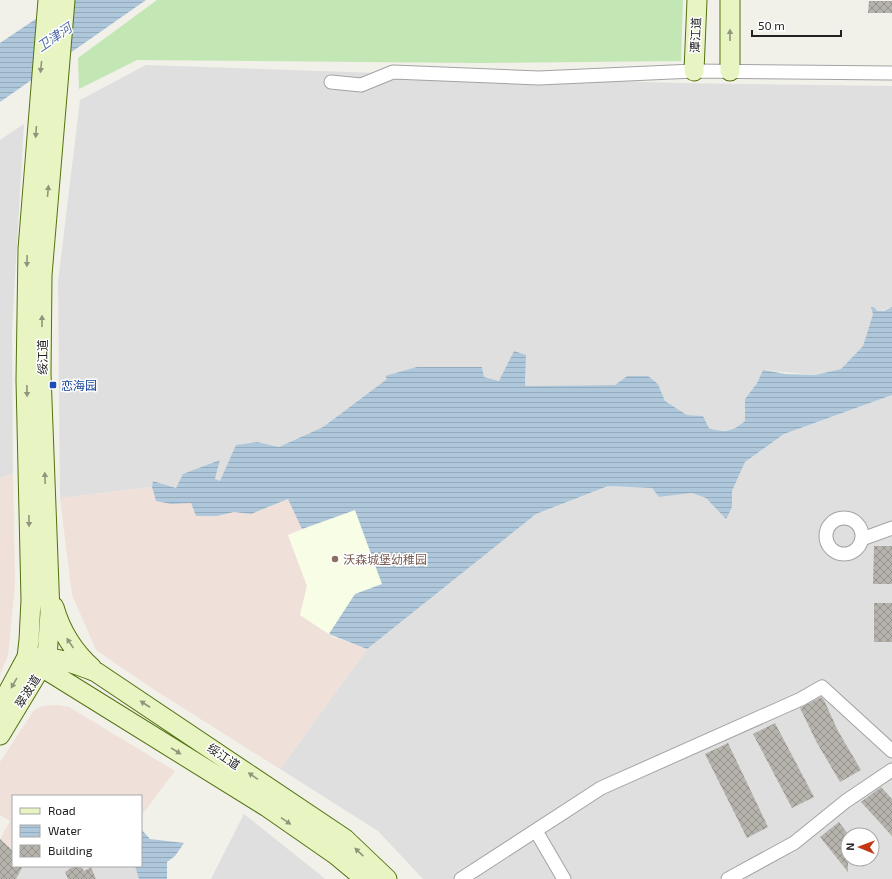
<svg xmlns="http://www.w3.org/2000/svg" width="892" height="879" viewBox="0 0 892 879" font-family="'Exo 2','Noto Sans SC',sans-serif">
<defs>
<pattern id="water-rules" width="6" height="5" patternUnits="userSpaceOnUse"><rect width="6" height="5" fill="#aec7da"/><path d="M0 2.5h6" fill="none" stroke="#95abbb"/></pattern>
<pattern id="building-cross-hatch" width="8" height="8" patternUnits="userSpaceOnUse"><rect width="8" height="8" fill="#b6b3ac"/><path d="M0 0l8 8M0 8l8-8" fill="none" stroke="#94918c"/></pattern>
</defs>
<rect width="100%" height="100%" fill="#f1f0e9"/>
<path fill="#dfdfdf" fill-rule="evenodd" d="M146,65L675,83L892,86V307L873,314L863,346L841,369L815,375L763,370L757,383L745,399V421L735,430L719,431L709,428L703,416L687,415L665,401L658,384L627,376L615,385L525,386L526,355L499,381L484,377L482,367L385,376L387,379L323,427L279,447L257,442L220,481L215,480L220,460L176,488L153,481L152,487L60,498L58,282L80,100Z
M24,124L12,330L13,474L0,478V140Z
M892,395V879H423L378,831L280,769L367,649L452,577L536,514L608,486L652,488L660,497L692,493L732,507V491L745,462L784,434ZM848,835H872V859H848Z
M244,814L318,873L325,879H211Z
M23,866H135L139,879H16Z"/>
<path fill="#f0e0da" d="M13,474L15,584L8,656L0,674V478Z
M152,487L156,501L191,503L196,516H217L234,512L251,514L289,499L302,529L288,535L307,586L300,615L333,637L367,649L280,769L153,689L96,650L72,595L60,498Z
M56,705L69,707L175,771L141,816V796H13V847L10,849L0,839L10,821L0,815V762L34,710L42,706Z"/>
<path fill="#f8fde6" d="M355,510L382,584L355,594L329,634L300,615L307,586L288,535Z"/>
<path fill="#c2e6b4" d="M157,0H683L681,61L479,63L137,60L79,89L78,58Z"/>
<path fill="url(#water-rules)" d="M64,0H146L0,102V43Z
M871,307L875,308L877,311H884L892,307V395L784,434L745,462L732,491V507L726,519L706,498L692,493L659,497L652,488L608,486L536,514L367,649L329,634L355,594L382,584L355,510L302,529L288,499L251,514L234,512L217,516H196L191,503L171,504L156,501L152,487L153,481L176,488L183,474L220,460L215,479L220,481L236,445L257,442L279,447L323,427L387,379L385,376L417,367H482L484,377L499,381L514,351L526,355L525,386L615,385L627,376H648L658,384L665,401L687,415L703,416L709,428C725,433 732,432 745,421V399L757,383L763,370L786,374L815,375L841,369L863,346L873,314Z
M141,829L150,839L184,843L175,856L167,862V879H139L135,866H141Z"/>
<path fill="url(#building-cross-hatch)" d="M869,1H892V13H868Z
M874,546H892V584H873Z
M874,603H892V642H874Z
M821,697L824,700L838,731L861,770L840,782L817,743L800,708Z
M775,723L814,797L792,808L753,734Z
M728,743L768,827L747,838L705,754Z
M881,787L892,799V836L861,802Z
M839,822L848,834V872L820,837Z
M0,839L13,851V866H23L16,879H0Z
M74,866H81L84,871L91,867L96,879H68L65,872Z"/>
<g fill="none" stroke-linecap="round" stroke-linejoin="round">
<g stroke="#a3a3a3" stroke-width="15">
<path id="street" d="M331,82L361,85L393,72L539,78L694,71L892,73
M826 536a18 18 0 1 1 36 0a18 18 0 1 1-36 0Z
M862,539L892,528
M536,831L564,879
M461,879L601,788L801,699L822,687L892,751
M728,879L794,843L846,801L892,770"/>
</g>
<g stroke="#52720f" stroke-width="21">
<path id="secondary" d="M694,71L697,0
M730,71V0
M54,607C61,632 73,651 92,668
M35,657C57,657 76,664 96,672L345,839L387,879
M32,661L267,807L336,855L365,879
M0,707L27,657L29,640L31,600L26,380L28,249L48,0
M0,735L47,657L50,613L41,374L42,275L65,0"/>
</g>
<use href="#street" stroke="#fff" stroke-width="13"/>
<use href="#secondary" stroke="#e8f5c3" stroke-width="19"/>
</g>
<defs><path id="oneway-solid" d="M-6-.8H1V-3.2L6.5 0L1 3.2V.8H-6Z"/></defs>
<g fill="#8f967b">
<use href="#oneway-solid" transform="translate(730 35) rotate(-90)"/>
<use href="#oneway-solid" transform="translate(41 67) rotate(96)"/>
<use href="#oneway-solid" transform="translate(36 132) rotate(94)"/>
<use href="#oneway-solid" transform="translate(48 191) rotate(-85)"/>
<use href="#oneway-solid" transform="translate(27 261) rotate(91)"/>
<use href="#oneway-solid" transform="translate(42 321) rotate(-90)"/>
<use href="#oneway-solid" transform="translate(27 391) rotate(89)"/>
<use href="#oneway-solid" transform="translate(45 478) rotate(-92)"/>
<use href="#oneway-solid" transform="translate(29 521) rotate(89)"/>
<use href="#oneway-solid" transform="translate(70 643) rotate(-124)"/>
<use href="#oneway-solid" transform="translate(14 683) rotate(120)"/>
<use href="#oneway-solid" transform="translate(145 704) rotate(-147)"/>
<use href="#oneway-solid" transform="translate(176 751) rotate(32)"/>
<use href="#oneway-solid" transform="translate(253 776) rotate(-146)"/>
<use href="#oneway-solid" transform="translate(286 821) rotate(34)"/>
<use href="#oneway-solid" transform="translate(359 852) rotate(-137)"/>
</g>
<rect fill="#1a4fb4" stroke="#fff" stroke-width="1.5" x="49" y="381" width="8" height="8" rx="2"/>
<circle fill="#8d6e63" stroke="#fff" stroke-width="1.5" cx="335" cy="559" r="4"/>
<g text-anchor="middle" dominant-baseline="central" stroke-width="3" stroke-linejoin="round" paint-order="stroke">
<g font-size="12" fill="#222" stroke="#fff">
<text transform="translate(695 35) rotate(-88)">潭江道</text>
<text transform="translate(42 357) rotate(-90)">绥江道</text>
<text transform="translate(27 691) rotate(-58)">翠波道</text>
<text transform="translate(224 756) rotate(34)">绥江道</text>
</g>
<g font-size="12" fill="#164399" stroke="#fff" text-anchor="start">
<text x="61" y="385">恋海园</text>
</g>
<g font-size="12" fill="#785e54" stroke="#fff" text-anchor="start">
<text x="343" y="559">沃森城堡幼稚园</text>
</g>
<g font-size="13" font-style="italic" fill="#556daa" stroke="#fff">
<text transform="translate(54 37) rotate(-34)">卫津河</text>
</g>
</g>
<rect x="12" y="795" width="130" height="72" fill="#ffffff" stroke="#a7a7a7"/>
<rect x="20" y="808" width="20" height="6" fill="#e8f5c3" stroke="#a7a7a7"/>
<text x="48" y="815" font-size="12" fill="#222222">Road</text>
<rect x="20" y="825" width="20" height="12" fill="url(#water-rules)" stroke="#a7a7a7"/>
<text x="48" y="835" font-size="12" fill="#222222">Water</text>
<rect x="20" y="845" width="20" height="12" fill="url(#building-cross-hatch)" stroke="#a7a7a7"/>
<text x="48" y="855" font-size="12" fill="#222222">Building</text>
<g transform="translate(860 847) rotate(271)"><circle r="19" fill="#ffffff" stroke="#a7a7a7"/>
<path d="M0-3L7 15L0 10L-7 15Z" fill="#c23711"/>
<text y="-6" font-size="11" font-weight="bold" text-anchor="middle" fill="#222222">N</text>
</g>
<path d="M752 30v6h89v-6" fill="none" stroke="#222222" stroke-width="2"/>
<text x="758" y="30" font-size="12" fill="#222222" stroke="#ffffff" stroke-width="3" paint-order="stroke">50 m</text>
</svg>
